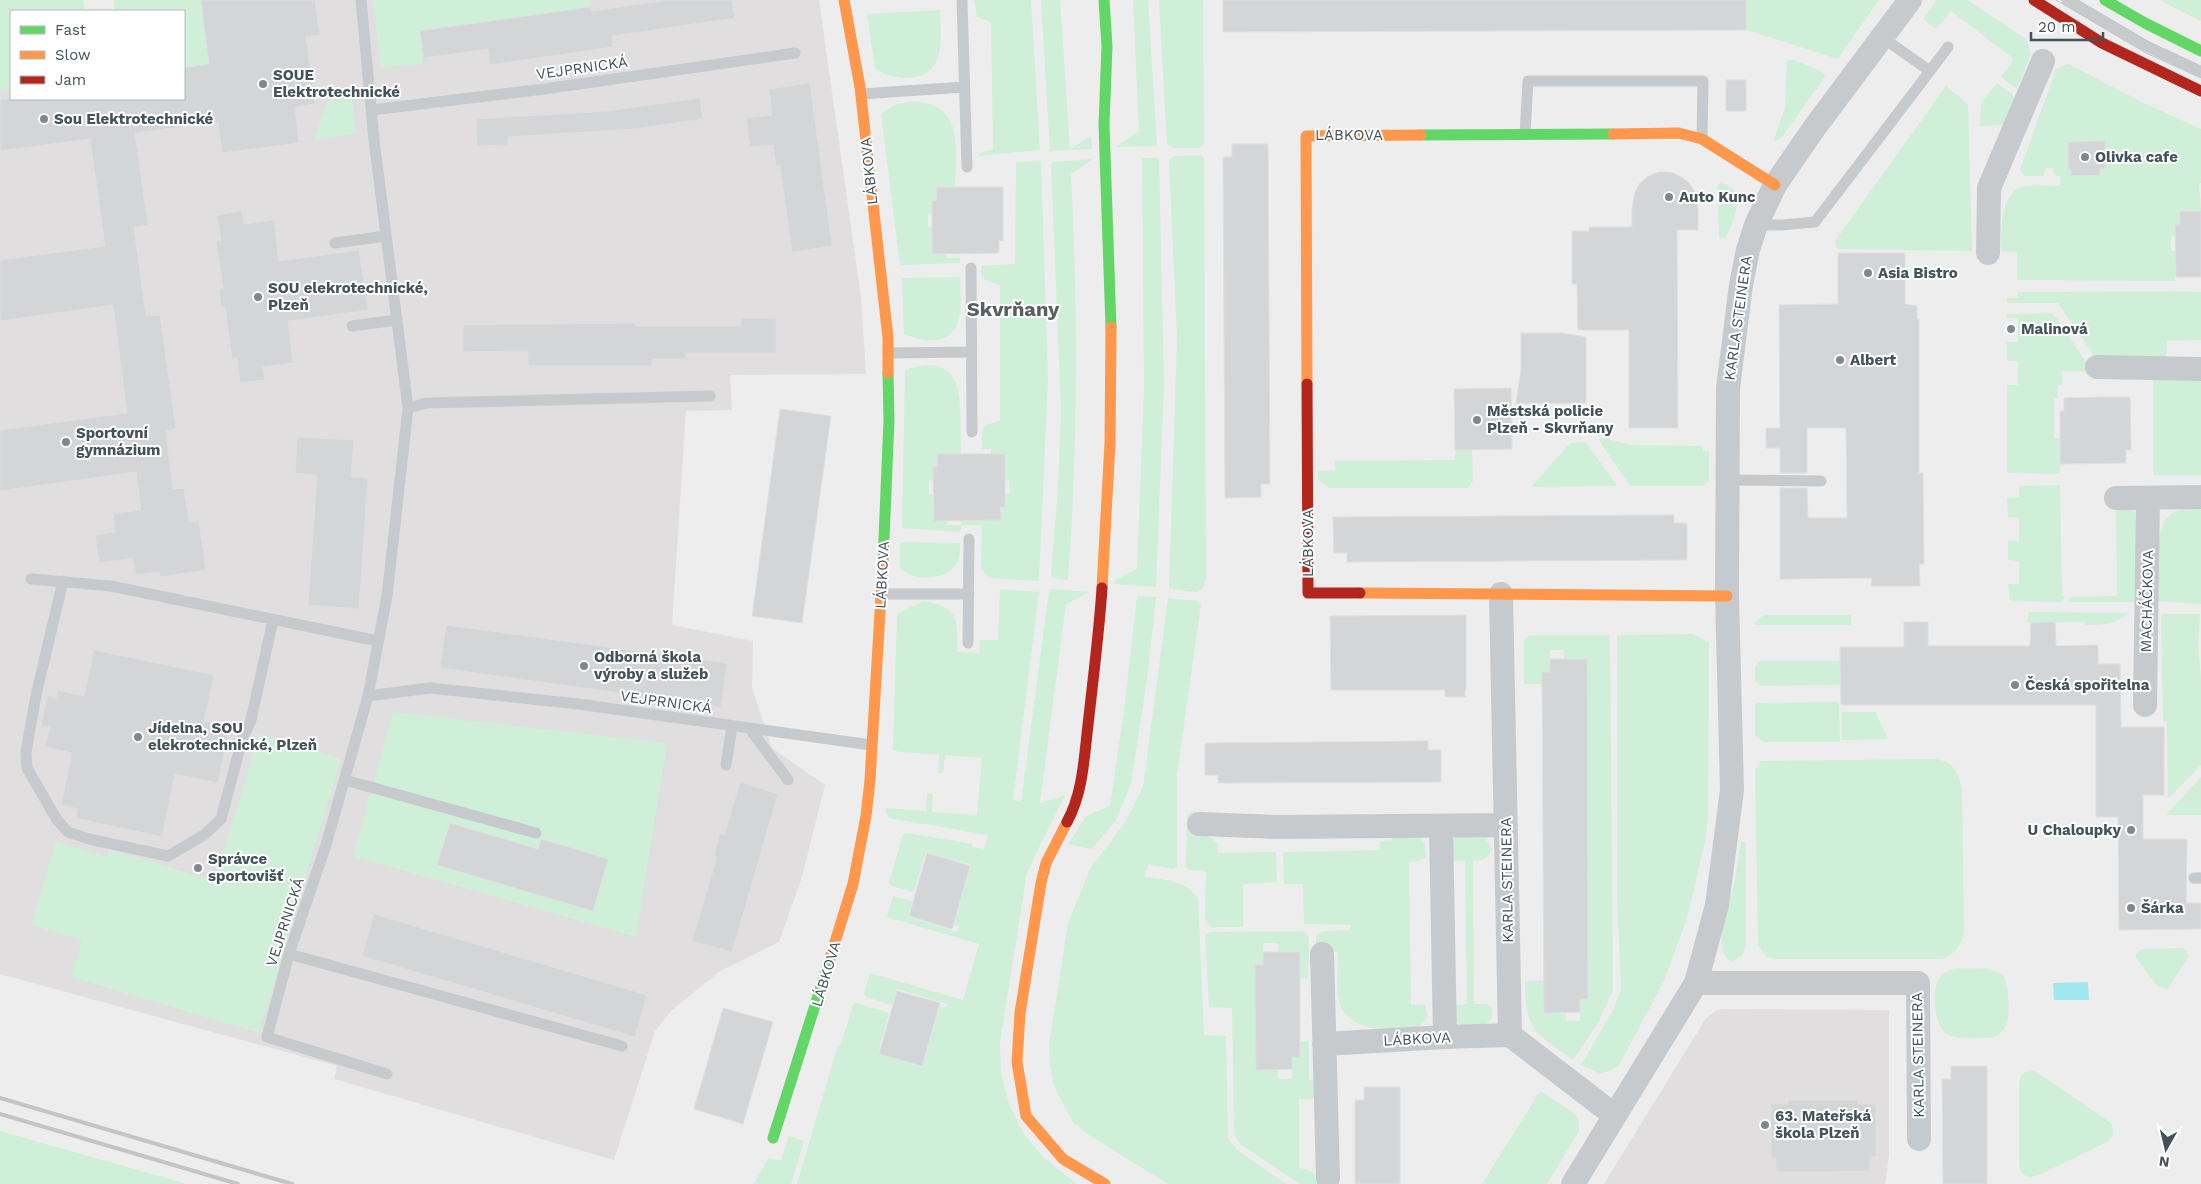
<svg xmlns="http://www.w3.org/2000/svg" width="2201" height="1184" viewBox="0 0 2201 1184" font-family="'Work Sans',sans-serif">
<rect width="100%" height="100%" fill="#eeeded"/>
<path fill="#e0dedf" d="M201,0H819L861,297L866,374L730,375L732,410L686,411L672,625L753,641L752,688L772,748L825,785L802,877L779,942L720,971L671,1011L655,1031L614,1160L334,1079L337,1066L0,974V91L11,89V99H184V68L210,64Z
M1724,1009L1889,1010V1156L1885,1184H1604L1706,1018L1717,1010Z"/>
<path fill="#d0efd8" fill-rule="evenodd" d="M0,0H83L85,11H11V89L0,91Z
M114,0H201L211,64L184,68V11H115Z
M372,0H589L591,7L420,31L423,64L383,67L381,65Z
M974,0H1031L1040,150L977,156L984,151L993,150L991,22L977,17Z
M1041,0H1060L1070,149L1091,136L1092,149L1050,151Z
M1133,0H1148L1157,146L1116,147L1139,131Z
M1159,0H1203L1204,143L1200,148H1173L1167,145Z
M1746,0H1879L1838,59L1746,30Z
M1937,0H1967L2026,39L2031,54L2017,89L2001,77L2014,59L1951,11L1936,29L1923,19Z
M2162,0H2201V21L2163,2Z
M940,10C941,40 947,79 904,78C893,77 883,75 875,68L867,14Z
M1787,60H1794L1823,72L1825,77L1781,138L1773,142L1785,108Z
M2068,64L2142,102L2201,129V183H2199L2201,211H2180V224H2175V236L2171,237V251H2176L2175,281L2017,280V252L2001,251C2001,233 2000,195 2021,187C2029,184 2050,186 2060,186L2061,177L2054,175L2053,168H2046L2043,176H2024L2020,170L2056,69ZM2068,142H2105V169H2100V175L2071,176V169H2068Z
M1997,83L2015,97L2005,125L1980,126L1981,102Z
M1946,86L1968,104L1972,251L1837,249L1835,241Z
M352,98L356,133L314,140L327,102Z
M914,101C922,102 930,103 937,107C963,120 955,164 955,188H936L937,200L932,201V213L928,214V227L932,228V254H946V258H960V263L900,265L881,114L894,105Z
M1200,155L1204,158L1206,578L1203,588L1197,592L1169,589L1177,339L1169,160L1174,156Z
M1142,158H1159L1164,383L1156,587L1114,584L1115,580L1137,569L1144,389Z
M1093,159L1071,174C1078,310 1078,444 1068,580L1053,578L1051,574L1058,488L1061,409L1051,165L1053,162Z
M1041,161L1048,378L1039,581L989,578L981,568L982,525H962L960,532L902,528L905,370C971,346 959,412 961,454L937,455L938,467H933V480L929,481V494H934V520H947V525H961V520H1001L1000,507L1005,494L1010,493L1009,480H1005V454H991V449H982V434L985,425L1000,421V285L985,280L981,273V266L1015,264L1016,162Z
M1719,183C1750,186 1733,222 1726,238H1719L1717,187Z
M960,277C960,291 963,311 957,324C948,347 921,341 904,334L902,278Z
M2175,291L2201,292V340L2167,341V353L2164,358L2098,361L2058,303H2007V298H2017L2018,292Z
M2053,313L2086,362V371H2062V385H2058V398L2054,399V438H2060V474L2007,473V385H2018V361H2007V342H2018V318H2007V314Z
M2153,377H2201V475H2153Z
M1605,438L1630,445L1703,446V451H1709V481L1703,486H1630L1598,439Z
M1586,442L1617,486L1531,487L1570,443Z
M1455,450H1472L1473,481L1468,488H1329L1318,479V471L1335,470V461L1455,460Z
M2060,485L2062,596L2065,597L2062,602L2010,601L2008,584H2019V561L2008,560V541H2019V518L2008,517L2007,498L2019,497V486Z
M2120,506H2131L2135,513L2137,602H2068L2071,597L2117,596L2116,511Z
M2201,507V604L2157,601C2158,579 2152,529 2171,514C2180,508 2191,508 2201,507Z
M900,542L960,543C960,548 960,555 959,559C953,575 932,580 918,577C912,576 905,572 900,569Z
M1000,589L1039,592L1013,800L1021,802L1049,591L1052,589L1090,592L1066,604L1040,803L1065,795L1027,872L1000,1043L1001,1073L1009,1104L1024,1134L1043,1157L1077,1184H797L837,1048L841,1044L853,1005L856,1003L889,1013L878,1054L922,1067L940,1007L946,1008L947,1004L897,989L892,1005L866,997L864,994L870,973L963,1000L979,944L887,917L892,899L894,896L912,901L908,917L958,932L959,927L954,925L971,865L926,852L914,892L891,886L889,883L903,834L907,833L973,844L972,847L984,849L988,835L889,818L885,812L886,808L926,811L927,793L933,794L932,812L977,815L982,758L945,755L943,773H938L939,755L893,751L897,614L923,601C959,607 958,619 957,652L979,653L980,640H998Z
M1137,596L1156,597L1147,679L1131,784L1116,820L1092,849L1068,844L1086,816L1110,806L1124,710Z
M1168,598L1197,601L1201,604L1177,775V867L1172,869L1148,864L1145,877C1165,880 1185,880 1198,898L1204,1035L1226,1036L1228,1138L1236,1149L1286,1184H1168L1087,1134L1074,1123L1064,1106L1054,1086L1050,1066L1049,1045L1068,923L1090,869L1126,821L1143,787Z
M2029,612L2130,613C2115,624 2104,625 2085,625V622L2031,623L2027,622Z
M2161,614H2200L2198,645L2201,678V765L2168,799L2167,722L2163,721Z
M1763,615H1851V625H1754L1755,622Z
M1693,634L1709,643L1708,818L1705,842L1687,918L1664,981L1618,1067L1601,1074L1581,1065L1614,1008L1621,989L1617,896V635Z
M1529,635H1610L1613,990L1599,1021L1573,1060C1535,1033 1525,1030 1525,981H1544V1012H1566V1021H1580V999H1588L1587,659H1564V650H1550V672H1542V684H1524V640Z
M1760,661H1840L1841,685L1761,686L1755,681V667Z
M1839,702L1840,742H1763L1755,736V703Z
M393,712L667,743L636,937L353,856Z
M1842,712H1875L1888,739L1842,740Z
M259,734L341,759L259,1033L71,977L82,940L31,925L56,842L107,857L109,849L215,881Z
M1935,759C1953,761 1958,772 1962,788L1964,932C1962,944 1953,957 1941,959H1779L1766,957L1758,945L1755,770L1761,761Z
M2201,777V815H2166Z
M1195,811V833C1206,834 1210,836 1218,844V853L1276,852L1277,882L1243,884V927H1210L1205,922L1206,871L1189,870L1186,866L1187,816L1191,812Z
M1392,833L1420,837L1425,846L1426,857L1419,861L1409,862L1411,1005H1425L1428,1017L1418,1027C1388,1030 1343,1035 1338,995C1336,982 1338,966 1338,952L1316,951V936L1322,931L1350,930L1351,925L1304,924L1303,884H1284L1283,852L1380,850V841L1392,840Z
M1456,835L1484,836L1492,849C1488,859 1483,860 1473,861L1474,1004H1486L1492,1008V1018L1481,1028H1464L1453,1019V1005L1467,1004L1465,861H1452L1451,843Z
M1741,841L1745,842L1746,845V946L1742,955L1731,963L1722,951L1721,935L1734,886Z
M1304,931L1309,937L1308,979L1300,978V952H1278V943H1263V965H1255L1256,1069L1278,1070V1079H1292V1057H1300L1301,1041H1309V1080L1316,1081V1095L1312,1099H1299V1168C1311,1170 1316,1171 1317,1184H1299L1240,1144L1234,1134L1232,1008L1209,1007L1205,936L1210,932Z
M2182,948L2187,951L2188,957L2168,989L2158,987L2136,958V953L2142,949Z
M1989,969C1995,971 1999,972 2003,976C2009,984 2010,1013 2007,1023C2005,1031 1998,1036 1991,1038C1978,1038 1960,1040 1948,1035C1933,1028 1929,981 1944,973C1956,966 1976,969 1989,969Z
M2029,1070L2035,1071L2111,1123C2115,1131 2114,1136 2107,1142L2039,1175L2029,1177L2022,1174L2019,1166V1082L2021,1075Z
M1540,1091L1573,1112C1579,1118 1579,1123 1579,1131L1547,1184H1482Z
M0,1131L187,1184H0Z
M789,1136L804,1141L791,1184H754L768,1158L781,1160Z"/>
<path fill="#a2e7ee" d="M2088,982L2089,1000H2054L2053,983Z"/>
<path fill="#d4d5d6" stroke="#dfdfe0" d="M201,0H315L320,35L306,37L315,104L295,107L299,143L222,153L218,122L135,133L148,225L134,227L146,316L160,315L176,429L166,431L173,489L184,488L189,522L199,521L206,570L160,577L159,572L136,575L133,558L99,563L95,535L115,532L113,514L141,510L136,472L0,491V430L127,413L113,305L0,321V260L105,246L90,139L0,151V99H184V68L209,64Z
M668,0H732L735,18L612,36L613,47L490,65L488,49L424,58L420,31L591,7V11Z
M1223,0H1746V30L1223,32Z
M1726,80H1746V111H1726Z
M810,83L832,246L792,252L780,165L776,166L773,145L750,147L746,118L772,115L769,89Z
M700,98L703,119L633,129L508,137V145L477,146L476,119L607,111Z
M2105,141V169H2100V175L2071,176V169H2068V142Z
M1232,144H1268L1270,484H1261V497L1225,498L1223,157H1232Z
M1659,172H1670L1680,176L1689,183L1695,192L1698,209V230H1677L1678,428H1629V330H1578L1577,284H1572V231H1589V227H1632V208L1635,192L1640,183L1649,176Z
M936,187H1003V241L999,240V253L932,254V201L937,200Z
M242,211L244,224L274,220L279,261L359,250L368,310L288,321L293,363L263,367L265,380L240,383L237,358H232L225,307H221L219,289L223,288L216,241L221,240L217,215Z
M2180,211H2201V277H2176L2175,224H2180Z
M1838,253H1905V304L1917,306V319H1919V473H1923L1924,564H1919L1920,586H1871L1872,578L1780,579V488H1807L1808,518H1847L1846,428H1807V473H1780V448H1766V428H1780L1779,305L1838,304Z
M741,318H776V353H685L686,359H652V366H528V351L463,352V325L635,323V326H741Z
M1521,333H1562L1586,337V403L1516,404L1521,369Z
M1511,388L1512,449L1455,450L1454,389Z
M2103,397H2130L2131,450H2126V463L2060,464V411H2064V398Z
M780,409L831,416L802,623L752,616Z
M297,437L354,440L351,477L368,478L359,609L308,605L317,475L295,473Z
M937,454H1005V507H1000L1001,520L934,521L933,467H938Z
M1674,515V523H1687V560L1347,562V553H1334L1333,517Z
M1466,615V690H1465V697H1445V690H1331L1330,616Z
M1904,622H1928V646H2030L2031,623L2055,622L2056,646L2098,645V664H2120L2121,727H2164V795H2143V839H2187L2186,903H2201V929L2119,930L2118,817H2096V705H1841L1840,647H1904Z
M446,625L727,663L721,707L440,668Z
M94,650L214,675L204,721L230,726L218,783L175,774L162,837L76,818L78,809L61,805L72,753L45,747L50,727L41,726L47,696L56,698L58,690L84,696Z
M1550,659H1587L1588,999H1580V1012L1544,1013L1542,672H1550Z
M1428,741V750H1441V782L1218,783V775H1205V743Z
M740,782L778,794L732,952L692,941L717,857L714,855L720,834L724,836Z
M450,823L538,849L541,839L608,859L593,911L437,865Z
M927,853L970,866L952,929L909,916Z
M374,914L647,995L635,1037L362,956Z
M1263,952H1300V1057H1292V1069L1256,1070L1255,965H1263Z
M897,991L940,1003L922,1066L879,1054Z
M723,1008L773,1022L743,1124L694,1109Z
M1951,1066H1987V1184H1943L1942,1079H1951Z
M1364,1087H1400V1184H1355V1100H1364Z
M1788,1100H1858V1104H1876V1157H1870V1171L1776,1172V1158H1771V1104H1788Z"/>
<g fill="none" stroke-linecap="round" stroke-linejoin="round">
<path stroke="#c7cacc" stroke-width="11" d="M361,0L374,140L408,408L387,596L368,696L326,845L289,954L267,1037L387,1074
M2067,0L2140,43L2201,72
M962,1L967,167
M1930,71L1948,47
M861,94L964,87
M372,110L544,89L795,53
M1525,134L1528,81H1703L1702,139
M1756,225H1782L1815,222L1930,71L1883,38
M335,243L386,236
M971,268L972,432
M352,326L397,320
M888,353L971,352
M408,408L426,403L710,396
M1728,480L1821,481
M31,579L111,586L378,641
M63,581L36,695L26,752L27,768L57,820L68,832L89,839L168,856L204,835L221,819L242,740L251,720L273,620
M882,594H969
M968,643L969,539
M368,696L430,688L578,704L871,745
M750,729L788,780
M726,765L732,727
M345,780L536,833
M2194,878H2201
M289,954L622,1046"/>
<path stroke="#c7cacc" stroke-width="24" d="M1988,253L1989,188L2043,61
M2097,367L2201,369
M2116,498L2201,497
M1501,594L1510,1035L1614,1115
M2145,705L2148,498
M1199,824L1279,827L1506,825
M1441,826L1445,1037
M1322,954L1328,1178
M1696,983H1918L1919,1139
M1324,1044L1445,1037L1510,1035
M1573,1184L1696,983L1717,905L1732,790L1727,596L1728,388L1741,285L1748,250L1756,225L1775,185L1815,127L1910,0"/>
<path stroke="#63d668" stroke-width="11" d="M1104,0L1107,46L1104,125L1111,327
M2105,0L2145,23L2201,51
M1421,135L1613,134
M883,562L889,420L888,373
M773,1138L831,955"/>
<path stroke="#ff974d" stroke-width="11" d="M844,0L860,87L888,338V373
M1613,134L1679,133L1702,139L1775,185
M1307,384L1306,136L1421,135
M1102,588L1110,443L1111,327
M1360,593L1727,596
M1067,822L1046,863L1041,883L1020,1013L1017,1062L1026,1116L1063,1159L1105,1184
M831,955L853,884L866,816L870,780L883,562"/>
<path stroke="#b3261e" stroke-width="11" d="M2034,0L2102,43L2201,91
M1307,384L1308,593H1360
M1067,822C1083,793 1084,758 1088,725C1093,679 1099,634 1102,588"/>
<path stroke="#c2c4c6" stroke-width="1" d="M2056,0L2146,53L2201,78
M2078,0L2151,43L2201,66"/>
<path stroke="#c2c4c6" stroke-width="4" d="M0,1098L292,1184
M0,1114L238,1184"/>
</g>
<g fill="#80888d" stroke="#fff" stroke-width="2">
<circle cx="263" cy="84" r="5"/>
<circle cx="44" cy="119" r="5"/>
<circle cx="2085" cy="157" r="5"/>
<circle cx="1669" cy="197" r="5"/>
<circle cx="1868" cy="273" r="5"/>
<circle cx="258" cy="297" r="5"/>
<circle cx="2011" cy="329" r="5"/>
<circle cx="1840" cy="360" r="5"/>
<circle cx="1477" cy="420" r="5"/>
<circle cx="66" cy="442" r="5"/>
<circle cx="584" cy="666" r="5"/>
<circle cx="2015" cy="685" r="5"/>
<circle cx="138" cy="737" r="5"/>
<circle cx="2131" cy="830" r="5"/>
<circle cx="198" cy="868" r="5"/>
<circle cx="2131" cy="908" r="5"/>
<circle cx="1765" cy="1125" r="5"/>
</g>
<g text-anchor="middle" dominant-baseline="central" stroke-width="4" stroke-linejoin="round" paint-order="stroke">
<g font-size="15" fill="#44525a" stroke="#fff">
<text transform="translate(582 68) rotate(-8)">VEJPRNICKÁ</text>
<text x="1349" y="135">LÁBKOVA</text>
<text transform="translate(869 171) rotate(-96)">LÁBKOVA</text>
<text transform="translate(1738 318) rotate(-82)">KARLA STEINERA</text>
<text transform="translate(1308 543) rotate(-90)">LÁBKOVA</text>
<text transform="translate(882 575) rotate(-87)">LÁBKOVA</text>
<text transform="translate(2147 601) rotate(-89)">MACHÁČKOVA</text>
<text transform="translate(666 702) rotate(8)">VEJPRNICKÁ</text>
<text transform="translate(1507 880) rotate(-91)">KARLA STEINERA</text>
<text transform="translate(285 922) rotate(-72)">VEJPRNICKÁ</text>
<text transform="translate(826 974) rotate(-73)">LÁBKOVA</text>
<text transform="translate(1417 1039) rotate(-3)">LÁBKOVA</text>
<text transform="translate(1918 1055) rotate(-91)">KARLA STEINERA</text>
</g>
<g font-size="15" font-weight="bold" fill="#44525a" stroke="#fff" text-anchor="start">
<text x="273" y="75">SOUE<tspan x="273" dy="17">Elektrotechnické</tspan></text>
<text x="54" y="119">Sou Elektrotechnické</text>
<text x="2095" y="157">Olivka cafe</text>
<text x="1679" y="197">Auto Kunc</text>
<text x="1878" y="273">Asia Bistro</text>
<text x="268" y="288">SOU elekrotechnické,<tspan x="268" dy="17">Plzeň</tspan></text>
<text x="2021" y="329">Malinová</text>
<text x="1850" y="360">Albert</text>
<text x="1487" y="411">Městská policie<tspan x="1487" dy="17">Plzeň - Skvrňany</tspan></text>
<text x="76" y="433">Sportovní<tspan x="76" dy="17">gymnázium</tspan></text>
<text x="594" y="657">Odborná škola<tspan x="594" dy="17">výroby a služeb</tspan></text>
<text x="2025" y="685">Česká spořitelna</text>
<text x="148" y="728">Jídelna, SOU<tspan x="148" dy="17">elekrotechnické, Plzeň</tspan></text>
<text x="2121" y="830" text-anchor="end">U Chaloupky</text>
<text x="208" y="859">Správce<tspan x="208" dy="17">sportovišť</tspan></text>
<text x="2141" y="908">Šárka</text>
<text x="1775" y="1116">63. Mateřská<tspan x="1775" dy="17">škola Plzeň</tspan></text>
</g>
<g font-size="20" font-weight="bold" fill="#595e61" stroke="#fff">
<text x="1013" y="309">Skvrňany</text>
</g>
</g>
<rect x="10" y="10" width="175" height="90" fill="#ffffff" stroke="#b4babd"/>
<rect x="20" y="26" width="25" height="8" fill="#63d668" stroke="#b4babd"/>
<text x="55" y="35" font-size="15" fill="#44525a">Fast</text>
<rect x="20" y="51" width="25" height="8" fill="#ff974d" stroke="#b4babd"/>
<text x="55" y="60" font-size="15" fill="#44525a">Slow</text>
<rect x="20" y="76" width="25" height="8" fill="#b3261e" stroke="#b4babd"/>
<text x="55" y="85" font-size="15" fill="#44525a">Jam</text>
<g transform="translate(2166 1149) rotate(188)" stroke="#ffffff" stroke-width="4" paint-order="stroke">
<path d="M0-4L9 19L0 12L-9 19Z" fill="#44525a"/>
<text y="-8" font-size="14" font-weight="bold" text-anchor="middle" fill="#44525a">N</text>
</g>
<path d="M2031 32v8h72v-8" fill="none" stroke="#44525a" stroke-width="2.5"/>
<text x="2038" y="32" font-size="15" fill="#44525a" stroke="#ffffff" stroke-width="4" paint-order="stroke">20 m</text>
</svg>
